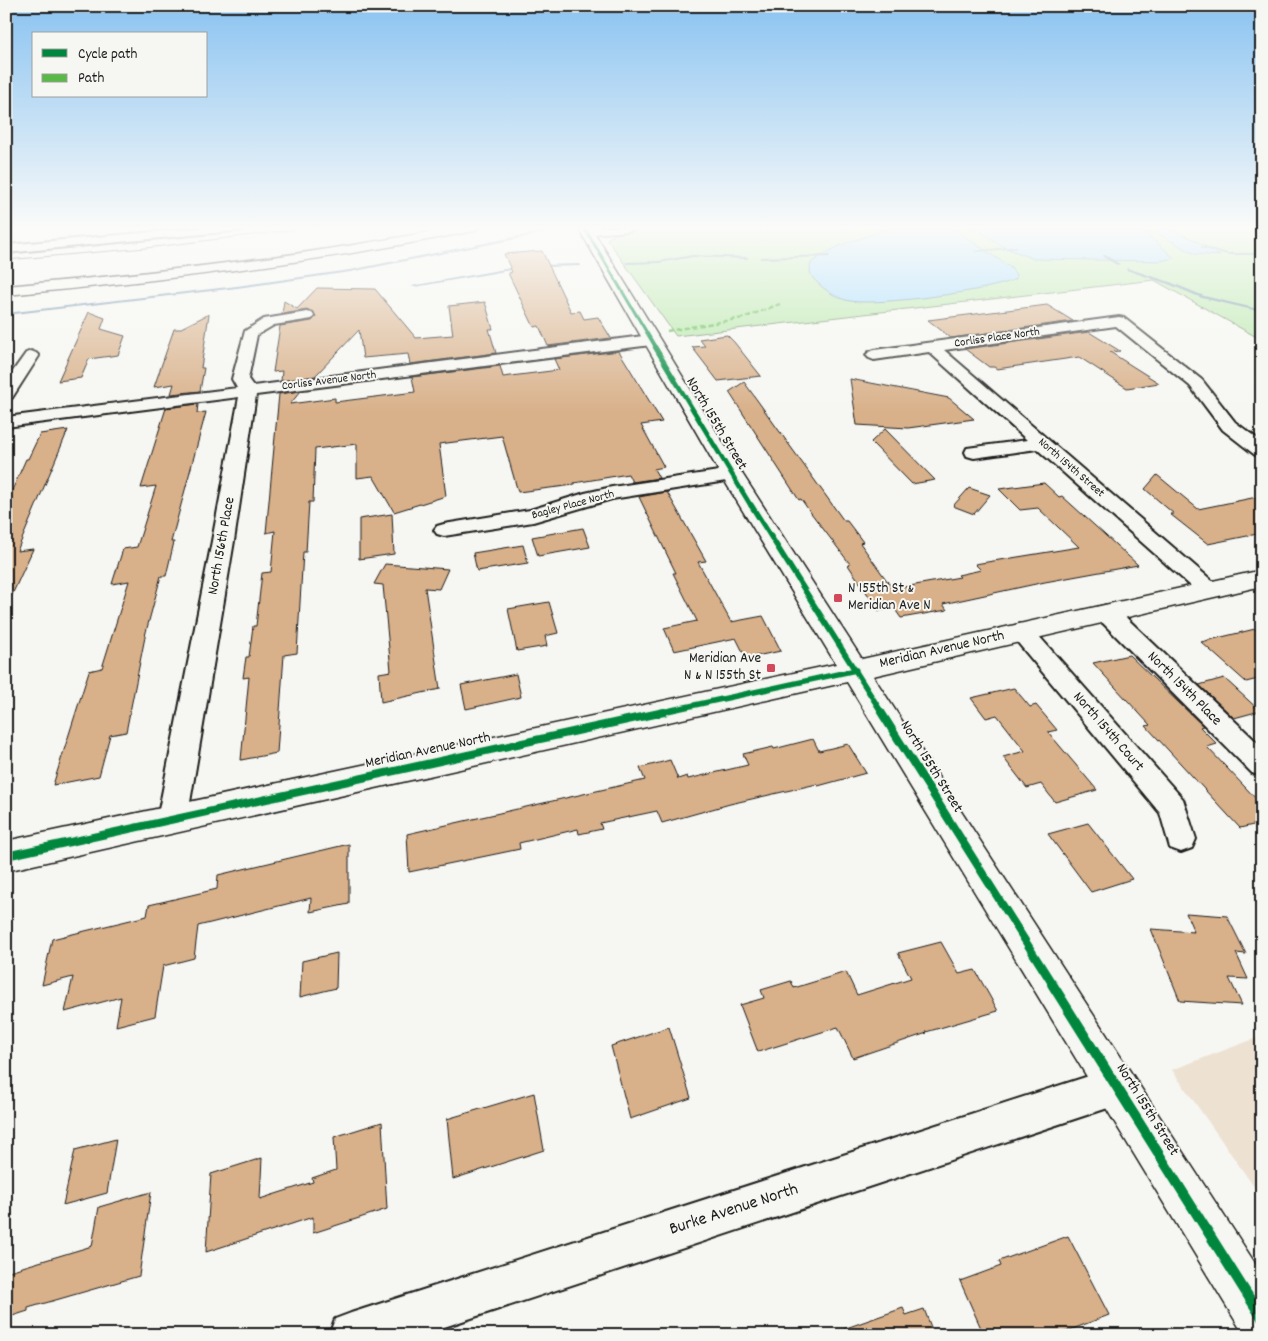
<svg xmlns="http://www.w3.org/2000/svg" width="1268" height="1341" viewBox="0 0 1268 1341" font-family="Dekko,sans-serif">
<rect width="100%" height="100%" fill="#f6f6f2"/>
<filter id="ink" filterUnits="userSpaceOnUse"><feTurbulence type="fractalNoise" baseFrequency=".02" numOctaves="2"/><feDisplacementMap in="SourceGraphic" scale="10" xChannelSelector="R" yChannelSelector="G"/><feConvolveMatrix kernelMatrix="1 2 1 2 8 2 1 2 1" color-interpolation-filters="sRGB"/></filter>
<g filter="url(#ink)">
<path fill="#ede1d2" d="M1262,1036V1198L1172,1070Z"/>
<path fill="#b5e7a7" stroke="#688262" d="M663,227H1262V340L1154,280L676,336L607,239L615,234Z"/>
<path fill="#9ed9ff" stroke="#6a8da4" d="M897,227L952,228L1011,268L1016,275V279C992,291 877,306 850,301C839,299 829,293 820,285C812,278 808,274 811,263C835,244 868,235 897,227Z
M981,227H1133L1153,239L1174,258L1160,261L1034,259L1004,247L980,231Z
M1147,227C1176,227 1197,241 1220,256L1195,254L1147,228Z"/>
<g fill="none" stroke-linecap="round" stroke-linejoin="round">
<path fill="#6a8da4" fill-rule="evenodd" d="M1139,227H1144L1127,231L1125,230Z
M560,228L561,230L350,272L237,288L6,315V313L237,286L350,270Z
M1017,246L1018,248L976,252L974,251Z
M1202,246L1228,253H1262V255H1228L1201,248Z
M693,255L747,257L749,258L747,259L693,257L659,263L627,264L625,263L627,262L659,261Z
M829,255L830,257L761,259L759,258L761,257Z
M1103,255H1105L1120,264L1117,265L1103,257Z
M580,264L581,266L540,267L538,266L540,265Z
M521,266L522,268L414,287L412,286Z
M1127,268L1170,282L1204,296L1262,310V312L1202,298L1168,284L1126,270Z"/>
</g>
<path fill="#d8b089" stroke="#1c1c1c" d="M542,251L571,312L580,311L584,319L598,317L611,338L548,346L539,326L534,327L509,275V273L512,272L504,254Z
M317,288L375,289L416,338L453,335L449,306L485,302L493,329H489L496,353L410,364L408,354L363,358L359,330L315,376L281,381L282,371L273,372L280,326L312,321L316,317L314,312L307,310L282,314L284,301L297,309Z
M1047,305L1073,321L951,338L928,320Z
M89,312L105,318L101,329L125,336L118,355L89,359L81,378L58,381Z
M209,314L201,368H204L200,391L171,394L174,384L154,387L174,329H179Z
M1089,332L1120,351L1110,352L1159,383L1127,388L1079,357L997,369L994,367H989L965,349Z
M727,335L734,342L761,376L718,381L692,347L705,346L699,339Z
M619,351L662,422L641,425L664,467L654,469L659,478L632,482L628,474L574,483V485L518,492L502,436L439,444L446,496L394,512L373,476L357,478V444L315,449L313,502H309L306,552H303L297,653L284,655L277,753L241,760L249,677L243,678L246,657H249L253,626H256L262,573L271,572L275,531L266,533L279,394L301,391L290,404L335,398V402L415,392L412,377L500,366L503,377L559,370L554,359Z
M850,379L949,398L974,419L908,428L857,425Z
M744,382L844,521H847L863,542L860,543L893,589L960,577L958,575L981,570L975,564L1079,547L1038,508L1020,510L999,489L1044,483L1059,497L1062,496L1138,565L1045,582L943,604L947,610L901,618L894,608L879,611L848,565L850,564L808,509L801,499L799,500L729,392Z
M198,404L197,413L206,412L171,542H174L166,576H161L146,632L126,732L110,735L99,776L53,785L89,671L102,668L129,581L112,584L123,549L137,547L156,486L141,488L166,408Z
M885,429L935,480L912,484L871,442Z
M68,430L17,551L33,549L6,608V504L26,459H28L40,434Z
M1157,475L1198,509L1262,496V533L1208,544L1170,514H1174L1145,489Z
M969,488L990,495L974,514L953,506Z
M667,492L706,561L698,562L731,622L763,616L781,651L746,658L736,638L674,651L664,628L697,621L673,573H676L639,497Z
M392,514L394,554L359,559V519Z
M583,528L590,547L538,556L532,537Z
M523,545L528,563L477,571L473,553Z
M385,564L448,569L439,589L425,588L440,689L381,702L379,673L391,671L383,585L374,584Z
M549,602L558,633L545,636L547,646L517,651L508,609Z
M1255,629L1262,635V678L1246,682L1201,642Z
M1129,655L1203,726L1200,727L1217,744L1207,747L1262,805V823L1240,828L1146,726L1150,725L1093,663Z
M516,674L521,697L466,709L461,685Z
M1224,678L1260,711L1234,718L1199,685Z
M1014,688L1030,707L1036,705L1057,730L1048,732L1097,790L1055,802L1041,784L1027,788L1003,757L1025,751L997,715L986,718L971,698Z
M813,739L819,751L848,744L866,773L818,786L817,784L730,804L662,823L657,811L600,823L602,829L579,834L578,829L519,843L520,849L409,872L407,834L645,780L640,768L670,760L678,779L687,776L688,779L748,765L743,754L773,747L774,749Z
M1088,823L1132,879L1091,892L1048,834Z
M349,844V904L310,912L311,898L198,926L194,958L163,966L155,1016L116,1026L121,997L65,1012L73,977L42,985L52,939L147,916L149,905L217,889L218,875Z
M1186,913L1227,916L1246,954L1236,953L1248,979L1229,978L1242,1005L1180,1001L1151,929L1194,932Z
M941,942L959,974L975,970L998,1011L926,1032L927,1033L853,1058L838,1027L758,1052L740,1005L764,998L761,990L791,981L794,988L846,972L857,995L911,978L898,953Z
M337,953L336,988L300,997L302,961Z
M669,1027L691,1098L630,1119L611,1046Z
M534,1093L544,1150L453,1179L447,1119Z
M382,1122L387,1209L313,1233V1217L206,1252L211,1174L262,1158L260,1199L313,1182L312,1178L336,1170L334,1137Z
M116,1139L107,1193L63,1205L75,1150Z
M151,1192L139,1276L28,1308V1311L6,1318V1272L92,1246L99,1207Z
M1068,1236L1109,1315L1057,1335H984L960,1281L1001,1266L999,1261Z
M903,1308L906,1315L924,1309L934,1335H835V1332Z"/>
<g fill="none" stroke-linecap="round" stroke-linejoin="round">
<g stroke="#1c1c1c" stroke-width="4">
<path id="minor" d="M209,227H249L243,230L6,253V245Z
M307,312L312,313L314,316L312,319L274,325L257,335L248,379L253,386L651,335L656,337L659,340L656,343L651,345L256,395L234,541L187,820L182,829L172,833L162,829L157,820L212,541L239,397L6,427V417L237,388L232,379L245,331L264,319Z
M1119,317L1124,318L1202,380L1235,422L1262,442V456L1255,455L1223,430L1190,386L1116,326L944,350L1217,585L1220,590L1217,595L1209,597L1201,595L1037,449L974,458L967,456L965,452L967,448L1027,440L929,352L874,360L869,358L866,355L869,352L874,350Z
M31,351L36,353L39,356L12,398L6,399V381L26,353Z
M732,469L739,471L742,475L739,479L612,499L533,522L444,536L437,534L434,530L437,526L444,524L530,510L585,493L612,487Z
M1107,605L1115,607L1262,747V776L1252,773L1099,619L1095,613L1099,607Z
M1022,624L1030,626L1183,799L1196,839L1192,848L1181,852L1170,848L1160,813L1014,638L1010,632L1014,626Z
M1117,1067L1130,1073L1136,1086L1130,1099L1117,1105L420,1335H329L335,1319L351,1313Z"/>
</g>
<g stroke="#1c1c1c" stroke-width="3">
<path id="tertiary" d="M578,227H636L630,231L595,234L743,475L862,659L1262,570V586L873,676L1262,1274V1335H1244L847,682L6,871V841L836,664L721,475Z"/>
</g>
<g stroke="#1c1c1c" stroke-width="3">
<path id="motorway" d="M456,227H480L474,231C319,262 163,281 6,295V286C157,273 307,256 456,227Z"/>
</g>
<use href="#minor" fill="#f6f6f2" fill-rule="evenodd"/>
<use href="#tertiary" fill="#f6f6f2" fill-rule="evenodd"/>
<use href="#motorway" fill="#f6f6f2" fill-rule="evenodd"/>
<path stroke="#1c1c1c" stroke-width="1" d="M6,260L146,248L317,227"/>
<path stroke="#58b947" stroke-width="2.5" stroke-dasharray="5.5 2.5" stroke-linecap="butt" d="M667,331L743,318L780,304"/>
<g stroke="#f6f6f2" stroke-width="5">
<path id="cycleway-far4" d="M584,227L656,348"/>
</g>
<g stroke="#f6f6f2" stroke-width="6">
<path id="cycleway-far3" d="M655,347L751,506"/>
</g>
<g stroke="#f6f6f2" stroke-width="9">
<path id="cycleway-far2" d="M751,505L882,713
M658,713L856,670"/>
</g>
<g stroke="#f6f6f2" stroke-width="11">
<path id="cycleway-far1" d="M881,712L1053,985
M6,856L664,712"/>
</g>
<g stroke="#f6f6f2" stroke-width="13">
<path id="cycleway" d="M1052,984L1262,1318"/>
</g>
<use href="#cycleway-far4" stroke="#00873e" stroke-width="3"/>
<use href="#cycleway-far3" stroke="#00873e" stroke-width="4.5"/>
<use href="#cycleway-far2" stroke="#00873e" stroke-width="5.5"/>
<use href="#cycleway-far1" stroke="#00873e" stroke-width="8"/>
<use href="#cycleway" stroke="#00873e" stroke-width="10"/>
</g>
</g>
<linearGradient id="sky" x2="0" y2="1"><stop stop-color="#8ac3f1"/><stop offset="0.55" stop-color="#fbfbf9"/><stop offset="1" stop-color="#fbfbf9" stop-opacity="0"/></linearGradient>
<rect width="1268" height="414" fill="url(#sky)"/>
<g fill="#d1495b" stroke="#f6f6f2" stroke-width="2">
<rect x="833" y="593" width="10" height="10" rx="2.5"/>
<rect x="766" y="663" width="10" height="10" rx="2.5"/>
</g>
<g text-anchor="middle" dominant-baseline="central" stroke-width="4" stroke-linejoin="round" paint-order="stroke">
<g font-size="12" fill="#1c1c1c" stroke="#f6f6f2">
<text transform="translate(997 338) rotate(-8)">Corliss Place North</text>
<text transform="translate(329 381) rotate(-7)">Corliss Avenue North</text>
<text transform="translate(1071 468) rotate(41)">North 154th Street</text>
<text transform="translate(573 505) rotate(-15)">Bagley Place North</text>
</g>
<g font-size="15" fill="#1c1c1c" stroke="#f6f6f2">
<text transform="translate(716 424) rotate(59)">North 155th Street</text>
<text transform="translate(222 546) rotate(-80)">North 156th Place</text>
<text transform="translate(942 650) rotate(-13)">Meridian Avenue North</text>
<text transform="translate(1184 689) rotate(45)">North 154th Place</text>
<text transform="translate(1108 732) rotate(49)">North 154th Court</text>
<text transform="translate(428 751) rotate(-12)">Meridian Avenue North</text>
<text transform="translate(931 767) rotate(58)">North 155th Street</text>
<text transform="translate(1147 1110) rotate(58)">North 155th Street</text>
</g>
<g font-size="15" fill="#1c1c1c" stroke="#f6f6f2" text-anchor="start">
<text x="848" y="589">N 155th St &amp;<tspan x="848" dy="17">Meridian Ave N</tspan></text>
<text x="761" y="659" text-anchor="end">Meridian Ave<tspan x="761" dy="17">N &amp; N 155th St</tspan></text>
</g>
<g font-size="18" fill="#1c1c1c" stroke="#f6f6f2">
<text transform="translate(734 1210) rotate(-18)">Burke Avenue North</text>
</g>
</g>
<rect width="1268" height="1341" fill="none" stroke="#f6f6f2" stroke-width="25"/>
<rect x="12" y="12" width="1243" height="1316" fill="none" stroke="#1c1c1c" stroke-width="2" filter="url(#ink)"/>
<rect x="32" y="32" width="175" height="65" fill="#f6f6f2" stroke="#9f9f9c"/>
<rect x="42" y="49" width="25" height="8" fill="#00873e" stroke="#9f9f9c"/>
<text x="78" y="58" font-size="15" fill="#1c1c1c">Cycle path</text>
<rect x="42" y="74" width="25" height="8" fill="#58b947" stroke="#9f9f9c"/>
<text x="78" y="82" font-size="15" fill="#1c1c1c">Path</text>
</svg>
